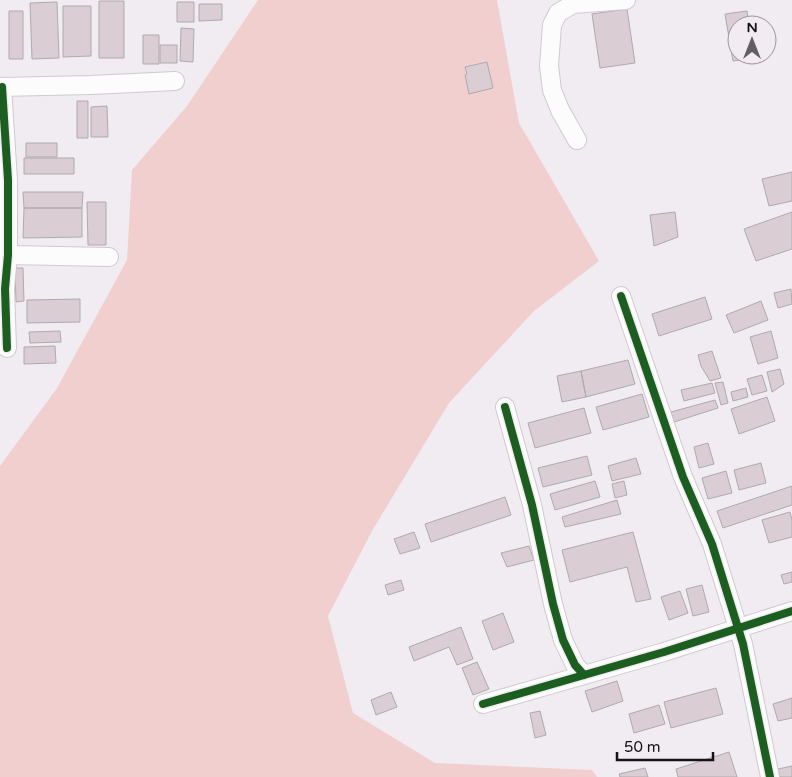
<svg xmlns="http://www.w3.org/2000/svg" width="792" height="777" viewBox="0 0 792 777" font-family="'Varela Round',sans-serif">
<rect width="100%" height="100%" fill="#f1ecf1"/>
<path fill="#f2cfcf" d="M258,0H497L519,123L599,261L534,311L449,403L372,531L328,616L353,713L435,763L592,770L597,777H0V466L57,388L127,260L132,170L187,106Z"/>
<path fill="#dacdd3" stroke="#aeaaad" d="M99,1H124V58H99Z
M57,2L59,58L32,59L30,3Z
M177,2H194V22H177Z
M199,4H222V20L199,21Z
M63,6H91V56L63,57Z
M627,9L635,63L600,68L592,14Z
M9,11H23V59H9Z
M747,11L749,25H737V55H754V58L733,61L725,14Z
M181,28L194,29L193,62L180,61Z
M143,35H159V64H143Z
M160,45H177V63H160Z
M487,62L493,88L469,94L465,75L467,74L465,67Z
M77,101H88V138H77Z
M107,106L108,137H91V107Z
M26,143H57V157H26Z
M24,158H74V174H24Z
M792,172V201L769,206L762,179Z
M23,192H83L82,208H24Z
M87,202H106V245H88Z
M24,208H82V237L23,238Z
M675,212L678,237L654,246L650,215Z
M792,212V249L756,261L744,229Z
M15,268H23L24,301L16,302Z
M791,289L792,304L778,308L774,293Z
M705,297L712,319L659,336L652,314Z
M80,299V322L27,323V300Z
M761,301L768,320L734,333L726,315Z
M60,331L61,342L30,343L29,332Z
M771,331L778,358L758,364L750,337Z
M55,346L56,363L24,364V347Z
M712,351L721,378L710,381L701,366L698,355Z
M628,360L635,384L586,397L581,371Z
M780,369L784,384L772,392L767,372Z
M581,371L586,397L562,402L557,376Z
M762,375L767,391L752,395L747,379Z
M723,382L728,403L721,405L715,383Z
M712,383L715,393L684,401L681,390Z
M746,388L748,397L733,401L731,392Z
M642,394L649,417L603,430L596,407Z
M767,397L775,421L739,434L731,409Z
M715,400L718,408L674,422L671,412Z
M584,408L591,433L535,448L528,423Z
M708,443L714,464L699,468L694,447Z
M587,456L592,475L543,487L538,468Z
M636,458L641,474L612,481L608,466Z
M761,463L766,483L739,490L734,470Z
M726,471L732,493L708,499L702,478Z
M595,481L600,497L555,510L550,494Z
M624,481L627,495L615,498L612,484Z
M792,486V505L723,528L717,511Z
M505,497L511,515L431,542L425,524Z
M617,500L621,514L565,527L562,517Z
M790,512L792,520V537L769,543L762,520Z
M414,532L420,548L400,554L394,539Z
M633,532L651,599L636,602L627,567L570,582L562,550Z
M529,546L534,560L507,567L501,553Z
M792,572V582L784,584L781,575Z
M401,580L404,590L388,595L385,585Z
M702,585L709,612L693,616L686,589Z
M680,591L688,613L669,620L661,597Z
M503,613L514,642L493,650L482,621Z
M461,627L473,659L457,665L449,647L414,661L409,647Z
M477,662L489,689L473,695L462,668Z
M617,681L623,701L592,712L585,691Z
M716,688L723,714L671,728L664,702Z
M391,692L397,707L376,715L371,700Z
M792,698V718L778,721L773,704Z
M659,705L665,724L634,733L629,714Z
M540,711L546,735L535,738L530,713Z
M729,752L737,777H678L676,769Z
M792,766V777H780L778,769Z
M645,768L648,777H620L619,774Z"/>
<g fill="none" stroke-linecap="round" stroke-linejoin="round">
<g stroke="#cecace" stroke-width="20">
<path id="minor" d="M0,87L91,85L175,81
M2,87L8,180V255L5,289L7,348
M577,140L560,110L552,90L549,66L552,25L558,13L573,4L626,0
M8,255L109,257
M621,296L683,477L712,544L743,644L770,777
M505,407L532,505L553,604L563,640L575,665L584,675
M483,704L664,652L792,611"/>
</g>
<use href="#minor" stroke="#fdfcfd" stroke-width="18"/>
<g stroke="#f2ebf2" stroke-width="11">
<path id="cycleway" d="M2,87L8,180V255L5,289L7,348
M621,296L683,477L712,544L743,644L770,777
M505,407L532,505L553,604L563,640L575,665L584,675
M483,704L664,652L792,611"/>
</g>
<use href="#cycleway" stroke="#1b5e20" stroke-width="8"/>
</g>
<g transform="translate(752 40)"><circle r="24" fill="#f2ebf2" stroke="#9a959a"/>
<path d="M0-4L9 19L0 12L-9 19Z" fill="#625f62"/>
<text y="-8" font-size="14" font-weight="bold" text-anchor="middle" fill="#151315">N</text>
</g>
<path d="M617 752v8h96v-8" fill="none" stroke="#151315" stroke-width="2.5"/>
<text x="624" y="752" font-size="15" fill="#151315" stroke="#f2ebf2" stroke-width="4" paint-order="stroke">50 m</text>
</svg>
